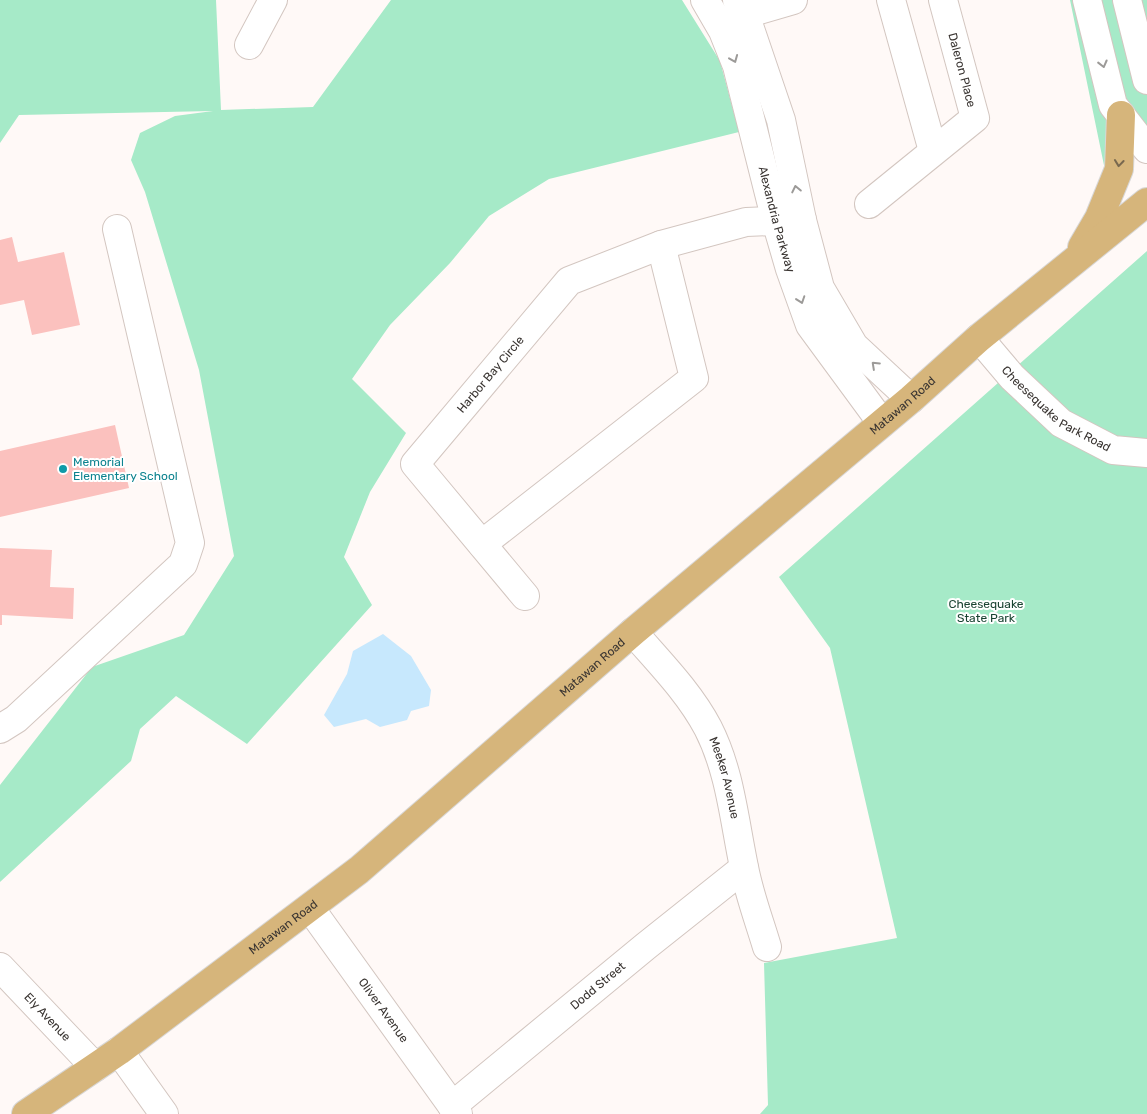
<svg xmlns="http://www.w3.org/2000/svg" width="1147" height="1114" viewBox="0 0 1147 1114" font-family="Rubik,sans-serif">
<rect width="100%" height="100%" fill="#fff9f7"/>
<path fill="#a6eac8" d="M0,0H216L221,110L313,107L391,0H682L720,61L739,132L549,179L489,216L450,263L390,325L352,379L406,433L370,492L344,557L372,605L247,744L176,696L140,729L131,761L0,882V785L92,667L184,635L234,556L199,370L145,192L131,160L140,133L175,116L213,111L19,115L0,143Z
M1070,0H1147V137L1106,175Z
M1147,251V1114H760L768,1105L764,963L897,938L830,648L779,577Z"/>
<path fill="#c7e8fd" d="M383,634L411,656L431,690L429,706L411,711L407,720L380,727L366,719L334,727L324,715L347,674L353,651Z"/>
<path fill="#fbc1be" d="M12,237L18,262L64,252L80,325L32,335L24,300L0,305V240Z
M115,425L129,488L0,517V451Z
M0,548L52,550L50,587L74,588L73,619L2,615V625H0Z"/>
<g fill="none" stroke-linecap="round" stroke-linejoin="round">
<g stroke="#d3c6c0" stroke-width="30">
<g id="minor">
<path id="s1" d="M705,0L723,31L737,66L776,221L790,269L810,325L882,423"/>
<path d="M737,0L745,14L781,120L802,220L820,288L854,346L911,399"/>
<path d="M891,0L933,151"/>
<path d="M1087,0L1113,105L1147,149"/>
<path d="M1127,0L1147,80"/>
<path d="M729,19L793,0"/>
<path d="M249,45L273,0"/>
<path d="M869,204L975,118L943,0"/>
<path id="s2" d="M979,338L1012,377L1061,423L1113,450L1147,453"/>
<path d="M482,544L694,378L661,245"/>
<path id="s3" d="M525,596L415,464L569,281L661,245L746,222L802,220"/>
<path id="s4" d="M633,632C659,662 689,692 708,728C730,771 734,819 744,867C749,894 759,920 767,947"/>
<path d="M0,729L16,719L183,564L190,543L117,229"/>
<path id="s5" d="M310,908L458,1114"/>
<path id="s6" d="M0,967L95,1067"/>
<path d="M119,1051L164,1114"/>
<path id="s7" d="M452,1106L646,946L744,868"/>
</g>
</g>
<g stroke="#d8d7d6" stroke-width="30">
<g id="major">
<path d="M1082,247L1099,218L1119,169L1121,115"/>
<path id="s8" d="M26,1114L119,1051L359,870L633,632L911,399L979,338L1147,202"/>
</g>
</g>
<use href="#minor" stroke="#fff" stroke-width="28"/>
<use href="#major" stroke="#d6b57b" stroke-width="28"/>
</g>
<defs><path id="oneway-chevron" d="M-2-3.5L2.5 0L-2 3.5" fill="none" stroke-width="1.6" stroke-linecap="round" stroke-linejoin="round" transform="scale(1.25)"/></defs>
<g stroke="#9c9a98">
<use href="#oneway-chevron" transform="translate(734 59) rotate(68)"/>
<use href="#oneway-chevron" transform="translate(1103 64) rotate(76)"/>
<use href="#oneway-chevron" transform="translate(796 189) rotate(-102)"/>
<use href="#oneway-chevron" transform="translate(801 300) rotate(71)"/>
<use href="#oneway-chevron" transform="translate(875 365) rotate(-137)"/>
</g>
<use stroke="#78684f" href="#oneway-chevron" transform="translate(1119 163) rotate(96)"/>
<circle fill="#0f9aa8" stroke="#fff" stroke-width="2" cx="63" cy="469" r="5"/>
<g text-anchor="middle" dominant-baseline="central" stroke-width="4" stroke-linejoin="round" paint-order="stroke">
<g font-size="12" fill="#3a3532" stroke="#fff">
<text transform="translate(962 70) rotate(75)">Daleron Place</text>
<text stroke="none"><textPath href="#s1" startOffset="232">Alexandria Parkway</textPath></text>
<text stroke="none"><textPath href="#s3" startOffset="289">Harbor Bay Circle</textPath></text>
<text stroke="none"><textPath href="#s8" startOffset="1128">Matawan Road</textPath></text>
<text stroke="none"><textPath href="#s2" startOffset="106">Cheesequake Park Road</textPath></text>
<text stroke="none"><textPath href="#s8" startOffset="722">Matawan Road</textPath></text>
<text stroke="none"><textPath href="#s4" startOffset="175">Meeker Avenue</textPath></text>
<text stroke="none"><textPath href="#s8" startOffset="318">Matawan Road</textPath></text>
<text stroke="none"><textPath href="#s7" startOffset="189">Dodd Street</textPath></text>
<text stroke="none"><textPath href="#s5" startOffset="126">Oliver Avenue</textPath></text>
<text stroke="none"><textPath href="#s6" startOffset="69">Ely Avenue</textPath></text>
</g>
<g font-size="12" fill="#0d838f" stroke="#fff" text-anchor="start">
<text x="73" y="462">Memorial<tspan x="73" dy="14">Elementary School</tspan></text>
</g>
<g font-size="12" fill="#1a4432" stroke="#fff">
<text x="986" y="604">Cheesequake<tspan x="986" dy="14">State Park</tspan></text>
</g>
</g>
</svg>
